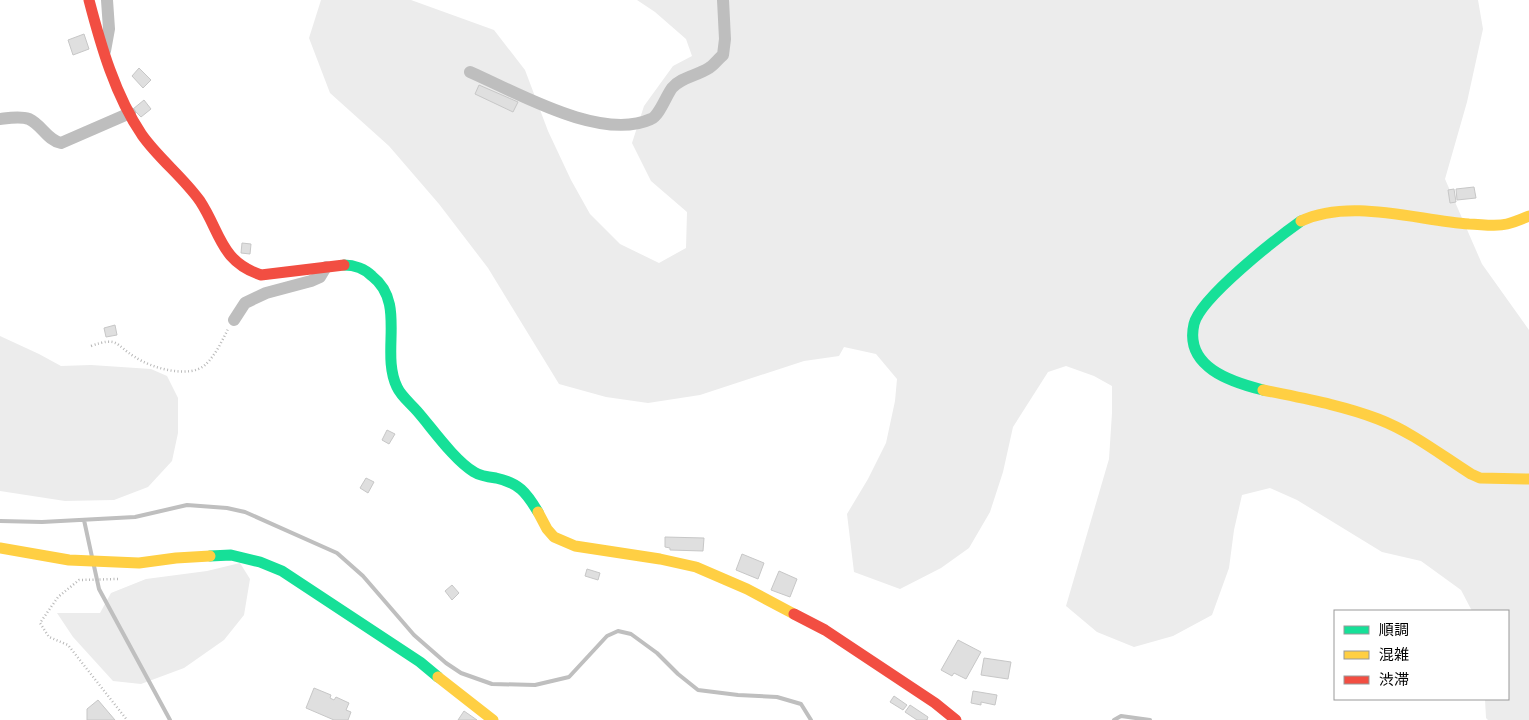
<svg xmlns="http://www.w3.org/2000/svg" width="1529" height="720" viewBox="0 0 1529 720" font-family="'Sofia Sans Condensed','Noto Sans JP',sans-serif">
<rect width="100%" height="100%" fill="#fff"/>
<path fill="#ececec" d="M321,0H411L494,30L525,70L548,131L571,180L590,214L620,244L659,263L686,248L687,212L651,181L632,143L644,106L673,66L692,56L686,39L655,12L637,0H1478L1483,29L1467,102L1445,179L1482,264L1529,330V720H1488L1486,718L1485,699H1508V611H1472L1461,590L1421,561L1382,552L1297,500L1270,488L1242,495L1234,530L1229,568L1212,615L1173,636L1134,647L1097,632L1066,606L1109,459L1112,413V386L1094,376L1066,366L1048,372L1013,427L1003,472L990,512L969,548L941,568L900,589L854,572L847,514L868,479L886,443L895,401L897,379L876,354L844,347L839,356L804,361L700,395L648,403L606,397L559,384L488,268L439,204L389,146L330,93L309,38Z
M0,336L39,354L61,366L91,365L151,369L167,376L178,398V433L172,461L148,487L114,500L65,501L0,491Z
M240,563L250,579L244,615L224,640L184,668L141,684L113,681L73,637L57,613H100L111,593L146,579L207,571Z"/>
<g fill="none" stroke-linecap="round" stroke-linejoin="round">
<path stroke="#bfbfbf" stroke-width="4" d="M84,520L92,557
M0,521L42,522L135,517L187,505L227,508L245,512L337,553L363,576L414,635L446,663L461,673L492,684L535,685L569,677L607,636L618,631L631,634L657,653L678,674L698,690L738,695L777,697L801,704L811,720
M94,566L99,589L170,720
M1114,720L1121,716L1150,720"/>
</g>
<path fill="#dfdfdf" stroke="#c7c7c7" d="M84,34L89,49L73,55L68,40Z
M139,68L151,80L143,88L132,76Z
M479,85L518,102L513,112L475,94Z
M144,100L151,109L141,117L133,109Z
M1474,187L1476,198L1457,200L1456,189Z
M1454,189L1456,202L1450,203L1448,190Z
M242,243L251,244L250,254L241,253Z
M115,325L117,335L106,337L104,328Z
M387,430L395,434L389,444L382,440Z
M366,478L374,482L368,493L360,488Z
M665,537L704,538L703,551L670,550V548L665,547Z
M742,554L764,563L758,579L736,570Z
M587,569L600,573L598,580L585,576Z
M779,571L797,579L790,597L771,590Z
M452,585L459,593L452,600L445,591Z
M958,640L981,652L966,679L954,673L952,676L941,670Z
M984,658L1011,662L1008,679L981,675Z
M314,688L331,695L330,698L334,700L336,697L349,703L346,710L351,712L348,720H334L306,708Z
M973,691L997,695L995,705L981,702V705L971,703Z
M894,696L907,705L903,710L890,702Z
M98,700L115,720H87V709Z
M910,705L928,717L927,720H917L905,712Z
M464,711L477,720H458Z"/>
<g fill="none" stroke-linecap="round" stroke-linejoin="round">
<path stroke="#b9b9b9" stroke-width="2.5" stroke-dasharray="1 2.5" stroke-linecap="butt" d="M91,346C119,336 115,345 135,357C151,368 189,379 205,365C215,356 222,341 228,329
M118,579L79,580L58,597L40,623L49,637L68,645L127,720"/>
<path stroke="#bebebe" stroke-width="12" d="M105,51L109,29L107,0
M470,72C516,92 601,142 651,119C659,116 666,96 672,88C681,77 697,76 709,68C714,65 718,59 723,55L725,39L723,0
M0,119C9,118 20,116 29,119C42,125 47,140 61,143L130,113
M234,320L245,303L266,293L311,281L320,277L326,267"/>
<path stroke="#16e098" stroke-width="11" d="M344,265C354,265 365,269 372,276C407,303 380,352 397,387C401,396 410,403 417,411C432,428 454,460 474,472C480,476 488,477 496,478C519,483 526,492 538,512
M1263,390C1231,382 1184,367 1194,324C1200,298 1277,238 1301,221
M210,556L231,555L260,562L282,571L420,662L438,677"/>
<path stroke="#ffcf43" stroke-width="11" d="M1301,221C1350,198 1416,220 1469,224C1481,224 1495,227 1507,224C1515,222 1522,219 1529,216
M1263,390C1301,398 1342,405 1378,419C1412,432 1441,455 1471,474L1480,478L1529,479
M538,512L547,529L554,537L575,546L660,559L696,567L747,589L794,614
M0,548L69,560L139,563L176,558L210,556
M438,677L493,720"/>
<path stroke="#f24e42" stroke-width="11" d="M89,0C101,46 115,95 142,135C159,159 183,177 200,201C221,233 220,261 261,275L344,265
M794,614L825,630L935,703L956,720"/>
</g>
<rect x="1334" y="610" width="175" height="90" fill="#ffffff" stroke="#999999"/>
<rect x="1344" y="626" width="25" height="8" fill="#16e098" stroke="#999999"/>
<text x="1379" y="635" font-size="15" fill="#000000">順調</text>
<rect x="1344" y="651" width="25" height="8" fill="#ffcf43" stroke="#999999"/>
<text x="1379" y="660" font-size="15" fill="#000000">混雑</text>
<rect x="1344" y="676" width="25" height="8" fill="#f24e42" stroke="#999999"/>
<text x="1379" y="685" font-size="15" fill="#000000">渋滞</text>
</svg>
